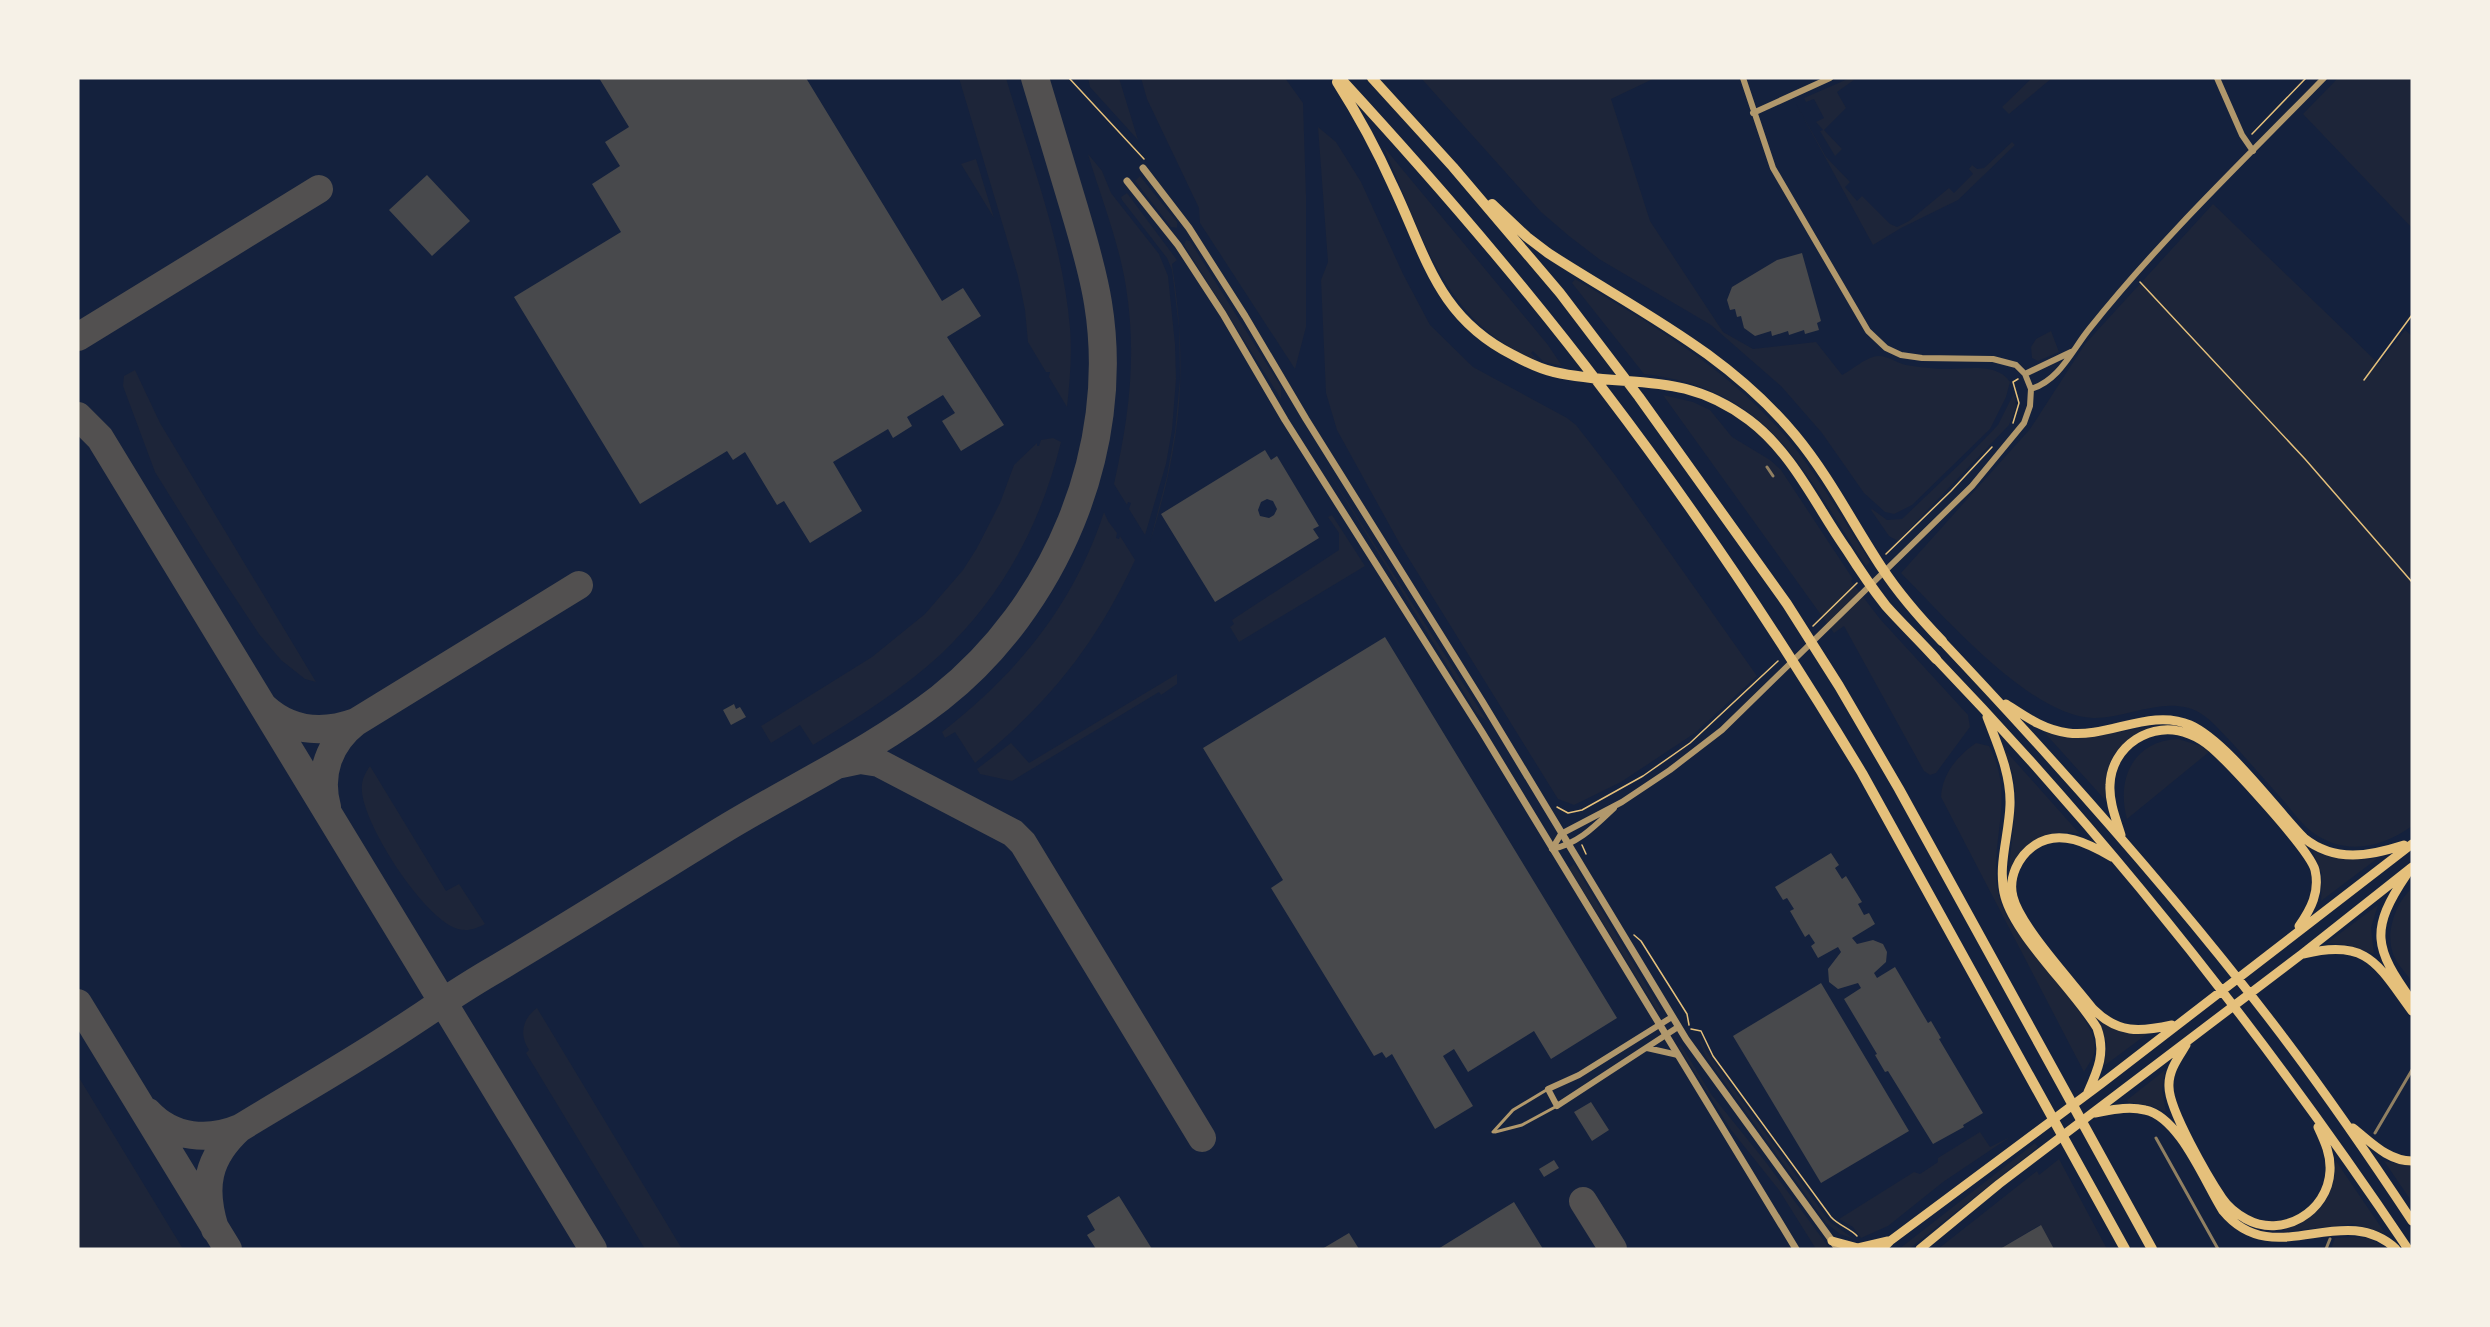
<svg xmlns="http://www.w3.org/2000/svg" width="2490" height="1327" viewBox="0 0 2490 1327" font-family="Inter,sans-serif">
<rect width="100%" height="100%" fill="#14213d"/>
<path fill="#1d2539" d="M959,78H1006C1030,159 1063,243 1070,328C1072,354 1070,381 1067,407L1049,377L1050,372H1046L1028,342L1025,310L1018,276Z
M1088,78H1119L1138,140L1090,87Z
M1141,78H1285L1303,103L1306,196V327L1295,369L1200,223L1199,208L1147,99Z
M1421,78H1655L1611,99L1650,221L1723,332L1753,349L1816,342L1842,375C1852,370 1867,356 1879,356C1888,356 1897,363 1906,365C1919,367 1935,369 1948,369C1967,369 1998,363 2010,382L2006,397L1990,429L1912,505L1894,514L1885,512L1864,493L1822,433L1781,386L1711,325L1599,259L1569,236L1541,212Z
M1850,78L1854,80L1837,92L1846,108L1824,130L1842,149L1835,156L1820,131L1823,130L1816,122L1824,118L1814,99L1806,102L1804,98Z
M2032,78H2052L2009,114L2002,107Z
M2338,78H2412V228L2303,114Z
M1796,104L1826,157L1850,182L1845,187L1857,201L1862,196L1890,224L1897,227L1909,221L1949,188L1954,193L1973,174L1969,169L1972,165L1977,169L1984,168L2012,142L2015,145L1958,200L1901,228L1873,245Z
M1318,127L1336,142L1361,182L1403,274L1430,325L1473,367L1567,418L1576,425L1615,475L1757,676L1695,733L1621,782L1574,805L1558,799L1401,546L1337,430L1326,393L1321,280L1328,262Z
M1383,146L1548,345L1562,366L1544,362L1533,351L1531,353L1539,361C1442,325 1421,230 1383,146Z
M1088,154L1102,171L1111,193L1159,254L1168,276L1175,344L1176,379L1172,430L1166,464L1145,535L1129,509L1131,503L1128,502L1127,505L1114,484C1129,416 1137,357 1126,287C1119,242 1101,198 1088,154Z
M976,159L994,218L961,164Z
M1140,176L1177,222V228L1171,227L1135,181Z
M1127,193L1177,260L1172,264C1188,369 1182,440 1150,542L1167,476L1175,431L1180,379L1179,328L1172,270L1167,258L1122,200L1121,197Z
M2213,204L2379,364L2405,330L2412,336V826C2382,848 2344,856 2312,832C2300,823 2291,809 2281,798C2265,780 2249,762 2233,744C2223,734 2212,720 2200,713C2167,694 2128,719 2093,718C2030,716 1945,617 1901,573L2030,429L2085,344Z
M1186,240L1190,241L1281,387V399L1184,245Z
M1575,279C1655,326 1736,373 1795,448C1823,484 1846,524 1870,562L1866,566C1802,470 1771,389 1644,374L1572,283Z
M2051,331L2059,352L2038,361L2032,358L2031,347L2036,339Z
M135,370L160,423L316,682L305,679L281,660L259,634L208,557L155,472L123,386L124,376Z
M2014,393L2016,407L2009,425L1898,541L1889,536L1871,510L1872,509L1887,520L1902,519L1965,459L1998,425Z
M1663,395L1693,402L1710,410L1732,437L1770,460L1781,470L1853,579L1851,581L1880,619L1968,715L1970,727L1936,773L1930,775L1924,771L1844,626L1834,633Z
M1053,438L1061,442C1041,524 1002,597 940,655C902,690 857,718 813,745L800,725L771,743L761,726L872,657L925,614L963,570L977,548L1000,503L1014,465L1037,443V446H1039L1041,440Z
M1314,449L1487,721L1477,714Z
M1104,512L1108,521L1117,533L1116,538L1119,539L1120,536L1135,560C1095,646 1048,704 975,763L955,732L945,738L942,732C1018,673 1074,604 1104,512Z
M1332,515L1365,566L1239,642L1230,627L1234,624L1232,620L1339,550V533L1328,517Z
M1177,674V684L1161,695L1159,692L1012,781L980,774L977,769L1011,743L1029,763Z
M2159,725C2122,734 2100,762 2106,801L2044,732L2067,738H2085Z
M2178,739L2201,746L2209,752L2127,819C2116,779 2133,741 2178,739Z
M1976,743L1989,746C2020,802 1981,854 2003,908C2019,947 2095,1013 2095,1048C2095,1056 2088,1065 2084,1072L1941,797C1942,774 1958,755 1976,743Z
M2004,749L2080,834C2045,826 2017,845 2008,878L2016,799L2013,775Z
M370,766L446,891L459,884L485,924C477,928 468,932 458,929C424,919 365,827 362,792C361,781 364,775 370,766Z
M2314,851C2335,861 2355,861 2378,858L2321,901L2322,874L2313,852Z
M1574,864L1661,1010L1658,1012L1569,868Z
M2412,888V982C2406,973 2396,963 2393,954C2385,932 2396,902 2412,888Z
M2378,905L2371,928L2374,954L2347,945L2327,943Z
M537,1008L682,1249H645L526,1053L529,1050C519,1035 522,1019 537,1008Z
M2097,1018C2116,1034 2126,1030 2147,1034L2104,1066L2107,1044Z
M1700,1036L1706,1051L1829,1221L1854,1239L1840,1234L1826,1223L1706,1057L1700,1043Z
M1681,1045L1711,1094L1765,1161L1830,1249H1816L1779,1190L1731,1130L1678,1046Z
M2165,1070L2162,1090L2166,1112L2151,1106L2128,1102L2127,1100Z
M78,1076L183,1249H78Z
M1980,1132L1990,1147L2010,1137L1943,1182L1888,1226L1861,1238L1853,1227L1839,1219L1914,1172L1920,1174L1938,1162V1158Z
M2035,1143L2038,1147L1909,1249H1899Z
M2059,1159L2107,1249H2054L2040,1225L2000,1249H1938L2037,1171L2039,1175Z
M2336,1161L2385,1233L2353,1224L2281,1232C2286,1228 2295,1226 2302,1222C2326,1210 2335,1186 2336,1161Z
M2384,1161L2412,1166V1202Z
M2353,1237L2368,1238L2389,1249H2331L2335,1238Z"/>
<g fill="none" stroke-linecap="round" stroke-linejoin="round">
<path stroke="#525050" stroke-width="28" d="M78,337L319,189
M78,416L100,438L593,1249
M264,707C291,732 323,734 356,722L579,585
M841,764L860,760L879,763L1013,833L1023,843L1202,1138
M327,807C318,774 329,743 356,722
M78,1003L228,1249
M148,1112C173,1139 209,1141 240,1128
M1583,1201L1613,1249
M215,1229C202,1187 207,1158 240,1128C289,1098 340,1069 388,1038C424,1015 459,990 496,969C572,924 646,877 721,831C793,787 873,750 940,698C1055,607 1122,450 1098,303C1093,271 1083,239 1074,208C1061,165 1048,121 1035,78"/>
</g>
<path fill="#48494c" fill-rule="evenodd" d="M599,78H806L942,301L963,288L981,316L947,337L1004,425L961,451L942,421L955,413L943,395L907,417L912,426L893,438L888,429L833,462L862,511L810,543L784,501L777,505L745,452L733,460L727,451L640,504L514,297L621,232L592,184L620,166L605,142L629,127Z
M427,175L470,221L432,256L389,210Z
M1802,253L1821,321L1817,323L1819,330L1805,334L1804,330L1789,335L1788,331L1772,336L1771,331L1755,336L1744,328L1741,316L1737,317L1735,309L1730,310L1727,300L1732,287L1777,260Z
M1265,450L1271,460L1277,456L1319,526L1313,529L1319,538L1215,602L1161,514ZM1267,499L1273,501L1277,509L1274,515L1269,518L1260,516L1258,510L1261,502Z
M1385,637L1617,1018L1551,1059L1534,1031L1468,1072L1454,1049L1443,1056L1473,1106L1435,1129L1392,1054L1386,1058L1382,1052L1374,1056L1271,888L1283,880L1203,748Z
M734,704L736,709L740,707L746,717L731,725L723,710Z
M1831,853L1839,865L1835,868L1842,879L1846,876L1862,902L1858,904L1864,915L1869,913L1875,924L1852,938L1857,944L1873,940L1883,944L1887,952L1886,962L1874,973L1877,978L1895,967L1928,1023L1931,1021L1941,1038L1939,1039L1983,1113L1963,1125L1964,1127L1933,1144L1888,1071L1885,1072L1875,1055L1877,1054L1844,999L1861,988L1858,983L1838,989L1829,982L1828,969L1841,952L1838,947L1818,958L1811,946L1815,943L1809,934L1805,937L1790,911L1794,909L1787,898L1783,900L1775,887Z
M1821,983L1909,1131L1821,1183L1733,1036Z
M1591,1102L1609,1130L1592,1141L1574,1112Z
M1554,1160L1559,1168L1544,1177L1539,1169Z
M1119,1196L1152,1249H1096L1087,1235L1095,1230L1087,1216Z
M1514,1202L1543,1249H1438L1501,1210Z
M2041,1225L2054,1249H2000Z
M1349,1233L1359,1249H1322Z"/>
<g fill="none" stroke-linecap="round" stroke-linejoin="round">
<path stroke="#e5c07b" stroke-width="1.5" d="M1069,78L1144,159
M2252,134L2306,78
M2140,282L2305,459L2412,582
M2364,380L2412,315
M2013,423L2019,403L2013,382L2018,379
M1886,554L1951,491L1992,447
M1813,626L1857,583
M1557,807L1568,813L1582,810L1643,776L1690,743L1778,661
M1582,845L1586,854
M1634,935L1641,941L1687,1014L1689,1025
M1691,1029L1701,1031L1713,1056L1831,1217C1838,1225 1851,1229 1857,1236"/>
<path stroke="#b1986c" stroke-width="3" d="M1493,1132L1513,1110L1548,1089
M1495,1132L1522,1125L1557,1106"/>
<path stroke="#b1986c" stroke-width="6" d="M2217,78L2242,135L2253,151
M1753,113L1830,78
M2025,374L2071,352
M2031,389C2060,380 2072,350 2090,328C2161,239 2244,160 2324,78
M1552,849L1561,834L1622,802L1670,770L1722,730L1972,486L2024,423L2030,406L2031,389L2025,374L2016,365L1993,359L1922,358L1901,355L1886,348L1868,331L1773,168L1743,78
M1552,849C1578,844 1595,826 1614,808
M1672,1017L1579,1075L1548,1089L1557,1106L1678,1027
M1647,1048L1678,1055"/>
<path stroke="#b1986c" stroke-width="7" d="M1143,168L1189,228L1245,316L1306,419L1482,701L1686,1039L1838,1249
M1127,181L1178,245L1223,314L1285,420L1482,732L1796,1249"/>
<path stroke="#e5c07b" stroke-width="9" d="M1942,641C2057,763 2169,888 2271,1021C2321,1086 2367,1153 2412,1221
M1936,659C2111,841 2267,1039 2408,1249
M2006,704C2026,717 2044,730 2068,733C2108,738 2151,708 2190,725C2226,741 2275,808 2304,838C2335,863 2370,856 2404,845
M1987,717C1998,746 2011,774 2010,805C2009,836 1997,866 2005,897C2016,937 2074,990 2097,1028C2106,1052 2098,1070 2088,1092
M2121,835C2116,819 2109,802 2110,785C2111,746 2152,719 2189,734C2197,737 2205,742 2212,748C2231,765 2310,850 2315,870C2320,892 2311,909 2299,926
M2112,857C2089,844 2060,828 2035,845C2018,856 2008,878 2013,897C2020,926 2073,983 2093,1009C2118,1034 2140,1032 2172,1025
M2407,874C2369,930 2374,948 2412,1001
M2304,954C2368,938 2378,965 2412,1011
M2186,1045C2178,1058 2168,1071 2169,1087C2169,1110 2208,1177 2222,1198C2228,1207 2237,1214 2246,1219C2282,1239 2328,1212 2330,1171C2331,1155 2325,1142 2318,1127
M2095,1113C2112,1110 2128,1106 2145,1110C2180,1117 2205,1183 2223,1211C2274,1273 2342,1199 2396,1249
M2353,1128C2371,1142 2388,1161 2412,1161
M1832,1241L1858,1248L1888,1241
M1882,1249L1890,1241L2101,1084L2412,844
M1920,1249L1999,1184L2302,954L2412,867"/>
<path stroke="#e5c07b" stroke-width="10" d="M1340,78C1433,179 1523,283 1606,393C1699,515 1783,642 1862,773L2125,1249
M1372,78L1453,167L1560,293L1639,397L1787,604L1839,686L1899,789L2152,1249
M1337,82C1358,115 1377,150 1393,186C1426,255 1437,317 1513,355C1526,362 1540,369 1554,372C1629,389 1681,369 1749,420C1793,453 1816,506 1847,550C1859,569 1872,588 1886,606C1902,624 1920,641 1936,659
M1492,204L1527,237L1548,253C1636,310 1726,352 1795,435C1829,476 1853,524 1882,568C1899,594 1920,618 1942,641"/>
<path stroke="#918062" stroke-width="3" d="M1767,467L1773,476
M2375,1133L2412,1070
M2156,1138L2218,1249
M2326,1249L2330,1239"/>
</g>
<rect width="2490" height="1327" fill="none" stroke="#f6f1e7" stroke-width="159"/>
</svg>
